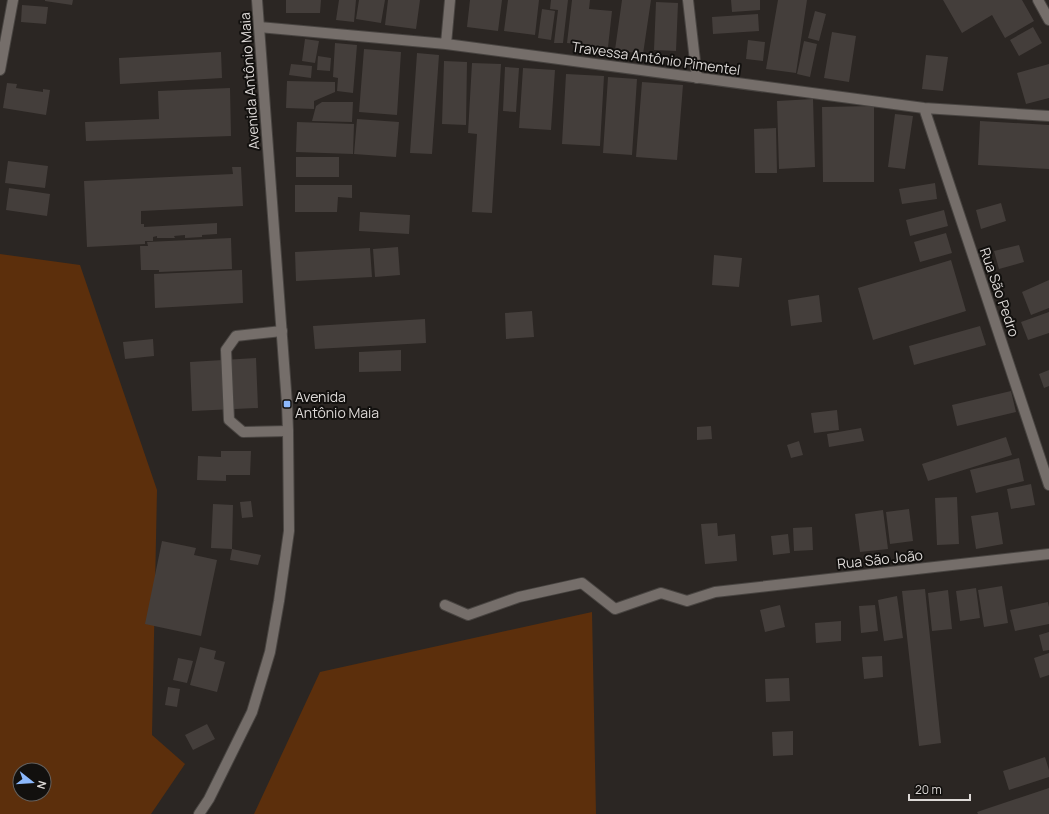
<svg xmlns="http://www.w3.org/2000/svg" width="1049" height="814" viewBox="0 0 1049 814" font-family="Manrope,sans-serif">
<rect width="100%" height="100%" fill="#2b2623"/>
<path fill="#5c2f0c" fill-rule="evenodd" d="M0,254L80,265L157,490L152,735L185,764L151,814H0ZM20,770H44V794H20Z
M592,612L596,814H254L320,672Z"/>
<path fill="#443e3b" d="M45,0H73L72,5L45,1Z
M286,0H321L320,13H286Z
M339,0H356L354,22L336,20Z
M359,0H385L381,23L356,19Z
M388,0H420L416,29L385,25Z
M470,0H502L498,31L467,27Z
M508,0H539L535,35L504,31Z
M551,0H568L563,43H554L558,10L550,9Z
M572,0H590L589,9L612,11L608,47L567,43Z
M622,0H651L643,54L615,50Z
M731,0H760V10L732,12Z
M778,0H807L796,73L766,69Z
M943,0H1022L1034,21L1005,38L992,15L962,33Z
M656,2L678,3L676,51L654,50Z
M22,5L48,7L46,24L21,22Z
M542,9L555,11L551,40L538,38Z
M815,11L826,14L819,41L808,38Z
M758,14L759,31L713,34L712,17Z
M1033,27L1042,43L1019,56L1010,40Z
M832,32L856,36L849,82L824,78Z
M305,39L319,41L315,63L302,61Z
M748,40L765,42L763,61L746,59Z
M804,41L817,44L810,77L797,74Z
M335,43L357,45L353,93L337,91L338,78L333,77Z
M364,49L401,52L397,115L359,112Z
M221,52L222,78L120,84L119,58Z
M417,53L439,55L432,154L410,153Z
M926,55L948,57L943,91L922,89Z
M318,56L331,58L330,71L317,70Z
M444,61L467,62L466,125L442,124Z
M472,63L501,64L492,213L472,212L477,134L468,133Z
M291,64L312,66L311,78L289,75Z
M1049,64V98L1026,104L1017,73Z
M505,67L519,68L516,112L503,111Z
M523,68L555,70L551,130L519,128Z
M566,74L604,76L600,146L562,144Z
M608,77L637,79L632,155L603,153Z
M287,81L335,82V92L314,101V109L286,108Z
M642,82L683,85L677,160L636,157Z
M7,83L17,84L16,88L43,92V89L50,90L46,115L3,108Z
M230,88L231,136L86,141L85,122L159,119L158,91Z
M813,99L815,167L779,169L777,101Z
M322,102H353L352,122L312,121L316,106Z
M874,106V182H823L822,107Z
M895,114L913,116L905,169L888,167Z
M357,119L399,122L396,157L354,154Z
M980,121L1049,125V169L978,165Z
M297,122L354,124L353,154L296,152Z
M776,128L777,173H755L754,129Z
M296,157H339V177H296Z
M8,161L48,166L45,188L5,183Z
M232,167H241L243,206L141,211V224H144V227L217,223V234L202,235V237L185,238V235L174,236L175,238H157V236L153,237V241H145V244L87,247L84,181L233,174Z
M935,183L937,199L902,204L899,189Z
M295,185H352V198L338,197L337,212H295Z
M9,188L50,194L47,216L6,210Z
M1001,203L1006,221L981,229L976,210Z
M944,210L948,226L910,236L906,220Z
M360,212L410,215L409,234L359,231Z
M946,233L952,253L920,262L914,242Z
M231,238L232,269L159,272V270H141L140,246H148L147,242Z
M1019,245L1024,262L999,269L994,251Z
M398,247L400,275L375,277L373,249Z
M370,248L372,277L296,281L295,252Z
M714,255L742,258L739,287L712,285Z
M951,260L966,311L873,340L858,288Z
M242,270L243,303L155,308L154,274Z
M1049,280V308L1031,315L1022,292Z
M819,295L822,322L791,326L788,300Z
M532,311L534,337L506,339L505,313Z
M1049,312V333L1028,340L1021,322Z
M425,319L426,343L315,349L313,326Z
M980,326L986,345L914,365L909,346Z
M153,339L154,356L125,359L123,342Z
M401,350V371L359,372V352Z
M256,358L258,408L192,411L190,362Z
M1049,370V386L1044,388L1039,374Z
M1011,391L1016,412L957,426L952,405Z
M837,410L839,430L814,433L811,413Z
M711,426L712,439L697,440V427Z
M861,428L864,441L829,447L827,434Z
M1006,437L1012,455L928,481L922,464Z
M799,441L803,455L791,458L787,445Z
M221,451H251L250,475H226V481L197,480L198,456L221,457Z
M1019,458L1024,481L976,493L970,470Z
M1031,484L1035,505L1011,509L1007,489Z
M957,497L959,544L937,545L935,498Z
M251,501L253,517L242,518L240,502Z
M213,504L233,505L232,549L211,548Z
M909,509L913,541L890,544L886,512Z
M883,510L888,549L860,552L855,514Z
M998,512L1003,544L976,549L971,516Z
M717,523L718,536L735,534L737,561L705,564L701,524Z
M812,527L813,550L794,551L793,528Z
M788,534L790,553L773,555L771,536Z
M162,541L196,548L194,555L217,560L201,636L145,624Z
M232,549L261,555L258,565L230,560Z
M1002,586L1008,623L984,627L978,590Z
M976,588L980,618L960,621L956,591Z
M925,589L941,743L919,746L902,591Z
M948,590L952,629L932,631L928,593Z
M897,596L903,638L884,641L878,600Z
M1048,602L1049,607V624L1015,631L1010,610Z
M780,605L785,627L765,632L760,610Z
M875,605L878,631L861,633L859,606Z
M841,621V641L816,643L815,623Z
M1049,632V650L1043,651L1039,635Z
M200,647L216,651L214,659L225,662L217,692L190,685Z
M1049,653V675L1040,678L1034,658Z
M882,656L883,677L864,679L862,657Z
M178,658L193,661L187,683L173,680Z
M789,678L790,701L766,702L765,679Z
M168,687L180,689L177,707L165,705Z
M207,724L215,739L193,750L185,735Z
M793,731V755L773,756L772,732Z
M1045,757L1049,770V777L1009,790L1003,771Z
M1049,788V814H978L977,812Z"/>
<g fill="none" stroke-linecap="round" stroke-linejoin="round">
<g stroke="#484441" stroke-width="12">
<path id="lane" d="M282,331L236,336L226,350L229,420L243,432L288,431"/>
</g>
<g stroke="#484441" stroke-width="12">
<path id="street" d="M1038,0L1049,20
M259,27L446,44L924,108L1049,116
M446,44L450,0
M0,70L13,0
M924,108L1049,485
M445,605L468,615L519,597L582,583L615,609L661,593L687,601L715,592L1049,554"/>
</g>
<g stroke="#484441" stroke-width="12">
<path id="secondary" d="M688,0L697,78
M199,814L209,799L252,712L270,652L279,601L289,531L288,431L287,404L257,0"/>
</g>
<use href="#lane" stroke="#756e6a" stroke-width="10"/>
<use href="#street" stroke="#756e6a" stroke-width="10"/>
<use href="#secondary" stroke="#756e6a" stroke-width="10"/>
</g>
<rect fill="#8db9fc" stroke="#12100e" stroke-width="1.5" x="283" y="400" width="8" height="8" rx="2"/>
<g text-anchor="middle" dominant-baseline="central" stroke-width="4" stroke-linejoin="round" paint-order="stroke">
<g font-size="14" fill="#ddd9d7" stroke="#12100e">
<text transform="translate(656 58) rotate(8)">Travessa Antônio Pimentel</text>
<text transform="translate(249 81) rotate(-94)">Avenida Antônio Maia</text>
<text transform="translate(1000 292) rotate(71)">Rua São Pedro</text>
<text transform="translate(880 559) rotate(-6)">Rua São João</text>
</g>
<g font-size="14" fill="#ddd9d7" stroke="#12100e" text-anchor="start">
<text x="295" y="396">Avenida<tspan x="295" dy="16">Antônio Maia</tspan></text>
</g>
</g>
<g transform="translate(32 782) rotate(107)"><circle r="19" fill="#12100e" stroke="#63605e"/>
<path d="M0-3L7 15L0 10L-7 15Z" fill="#8db9fc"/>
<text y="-6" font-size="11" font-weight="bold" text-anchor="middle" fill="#ddd9d7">N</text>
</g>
<path d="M909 794v6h61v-6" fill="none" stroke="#ddd9d7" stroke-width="2"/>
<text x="915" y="794" font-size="12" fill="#ddd9d7" stroke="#12100e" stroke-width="3" paint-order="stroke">20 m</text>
</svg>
